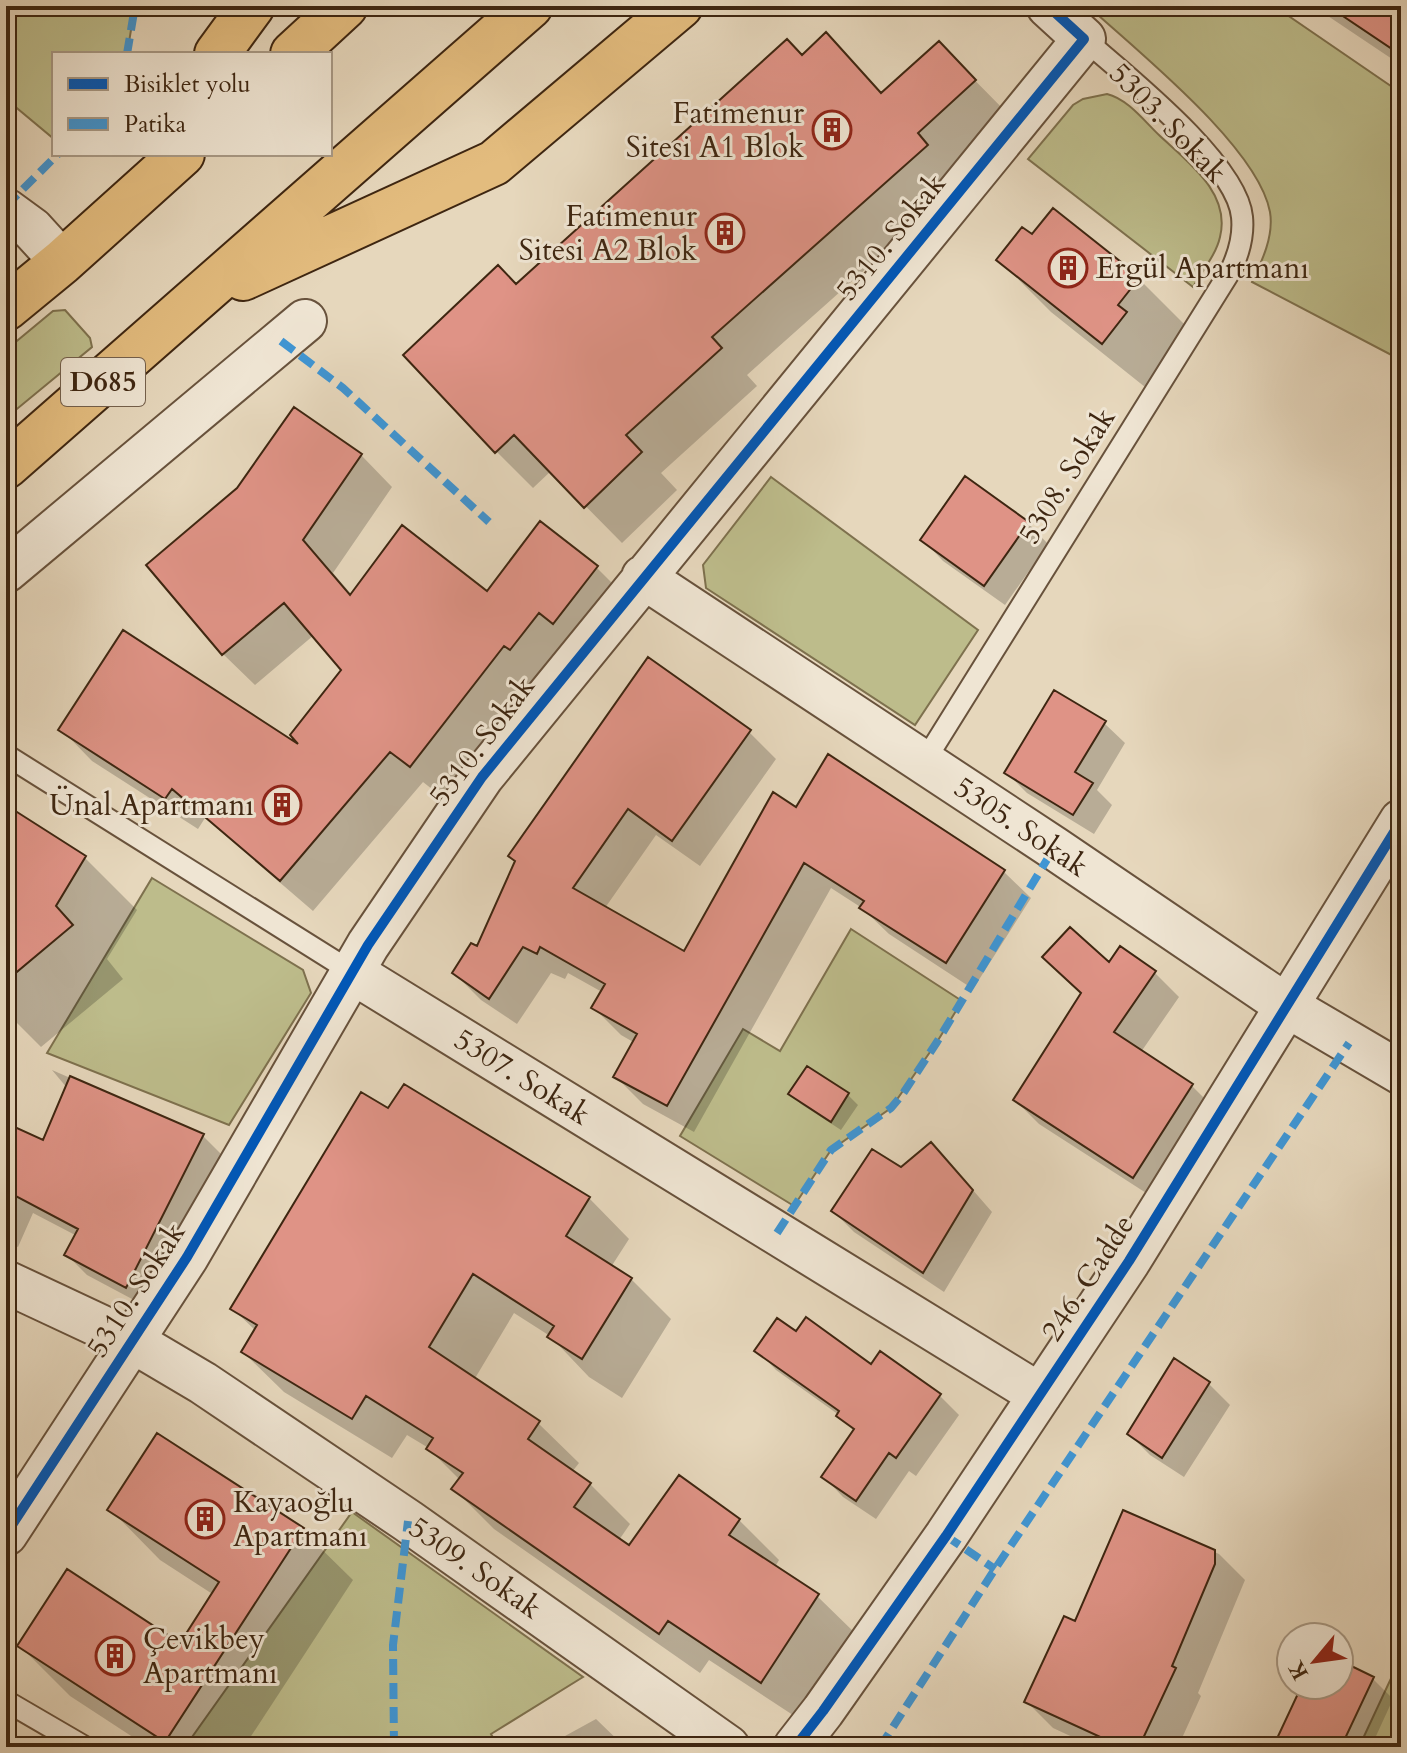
<svg xmlns="http://www.w3.org/2000/svg" width="1407" height="1753" viewBox="0 0 1407 1753" font-family="Cardo,serif">
<rect width="100%" height="100%" fill="#e6d7bc"/>
<filter id="stains"><feTurbulence type="fractalNoise" baseFrequency=".0025" numOctaves="4"/><feColorMatrix values="0 0 0 0 .2 0 0 0 0 .09 0 0 0 0 .02 0 0 0 .5 -.17"/></filter>
<radialGradient id="worn" r=".72"><stop offset=".6" stop-color="#630" stop-opacity="0"/><stop offset="1" stop-color="#630" stop-opacity=".3"/></radialGradient>
<path fill="#bdbc8b" stroke="#7e714e" stroke-width="2" d="M6,6H135L127,54H54V139L6,99Z
M1088,6H1274L1401,93V360L1252,282C1262,261 1274,236 1270,212C1258,147 1137,51 1088,6Z
M1107,94C1128,99 1145,122 1160,136C1188,162 1231,193 1220,237C1216,255 1202,271 1193,287L1028,159L1073,105L1083,99Z
M65,310L90,338L92,347L6,418V350L53,311Z
M771,477L978,630L915,725L706,588L703,565Z
M152,878L303,970L311,993L229,1125L47,1053Z
M851,929L962,1001L937,1042L891,1108L831,1150L794,1206L680,1136L743,1029L780,1051Z
M352,1512L583,1677L491,1734L498,1747H185Z
M1401,1657V1747H1359Z"/>
<path fill="#0003" d="M6,6H28L6,25Z
M1313,6H1401V65Z
M826,35L883,94L939,44L1012,118L963,182L747,375L757,386L661,473L677,490L622,543L551,471L533,488L496,451L516,286L802,58Z
M999,260L1138,278L1190,330L1155,395L1051,312Z
M361,455L392,487L333,573L352,595L487,593L596,567L628,599L542,680L537,676L442,797L423,782L313,911L205,818L198,829L92,761L61,729L305,751L344,670L314,635L255,685L223,654Z
M1028,523L1048,544L1005,605L943,561L923,540Z
M1104,723L1125,743L1097,790L1112,805L1094,834L1027,793L1006,772Z
M749,732L776,759L700,866L656,835L605,908L685,954L796,810L1004,872L1031,898L973,989L889,934L862,908L831,888L694,1132L643,1104L616,1077L635,1043L621,1035L594,1008L602,992L568,973L565,979L551,973L517,1024L481,1000L454,973L478,949L516,862Z
M6,807L85,858L137,910L107,959L123,979L41,1047L6,1012Z
M1109,966L1155,973L1179,997L1141,1052L1192,1086L1216,1110L1157,1200L1039,1124L1015,1100L1083,994Z
M808,1069L848,1095L858,1105L841,1130L801,1104L791,1094Z
M52,1070L203,1136L223,1156L147,1307L87,1275L67,1255L77,1236L33,1213L18,1247L6,1242V1126L44,1143L99,1126Z
M389,1111L589,1198L629,1239L611,1267L631,1279L671,1319L622,1398L589,1377L550,1336L514,1313L474,1380L538,1423L579,1463L572,1472L590,1484L630,1524L619,1540L630,1548L679,1478L739,1520L779,1560L775,1567L817,1596L858,1636L802,1721L709,1660L700,1673L494,1529L454,1489L460,1480L427,1447L407,1435L392,1458L284,1392L243,1352L256,1331L233,1309Z
M951,1165L992,1212L944,1292L854,1232L833,1211L902,1170Z
M796,1334L939,1395L959,1415L916,1476L909,1471L876,1519L843,1497L824,1477L855,1432L839,1415L776,1370L757,1350Z
M1175,1361L1209,1384L1230,1405L1184,1477L1150,1455L1129,1434Z
M110,1509L302,1530L353,1580L244,1747H148L70,1696L20,1646H181L214,1595L160,1560Z
M1124,1512L1219,1554L1245,1580L1198,1693L1201,1696L1178,1747H1094L1053,1728L1027,1702L1076,1624Z
M1339,1662L1373,1679L1393,1699L1371,1747H1275L1304,1685H1339Z
M596,1719L625,1747H545Z"/>
<path fill="#df9386" stroke="#3e2611" stroke-width="2" d="M1328,6H1401V55Z
M826,32L881,93L939,41L976,80L918,133L928,145L712,337L722,348L626,435L642,452L584,508L514,435L495,453L403,355L498,265L516,284L787,39L802,55Z
M1053,208L1140,277L1118,305L1127,312L1102,344L996,260L1022,227L1032,234Z
M294,407L362,454L303,540L350,595L402,525L487,591L540,521L598,566L553,624L539,613L510,650L504,646L410,767L390,752L280,881L172,789L165,799L58,730L123,630L298,744L290,735L341,670L284,603L222,655L146,565L237,488Z
M965,476L1029,522L984,586L920,540Z
M648,657L751,730L672,841L628,809L573,888L684,951L773,792L796,807L828,754L1005,870L946,963L859,908L864,901L804,863L667,1106L613,1077L637,1034L591,1008L605,984L540,947L537,954L523,947L489,999L452,973L471,943L477,946L515,861L508,856Z
M1054,690L1106,721L1075,772L1093,783L1073,815L1004,773Z
M6,805L86,856L56,906L73,925L6,981Z
M1070,927L1109,962L1120,946L1156,971L1114,1032L1193,1084L1133,1178L1013,1100L1081,993L1042,957Z
M807,1066L849,1093L831,1122L788,1094Z
M70,1076L204,1134L126,1288L64,1255L78,1229L6,1191V1123L43,1140Z
M404,1084L590,1197L566,1236L632,1278L582,1359L547,1337L554,1326L473,1274L429,1347L540,1421L528,1439L591,1483L574,1507L629,1545L679,1475L740,1519L729,1535L819,1594L761,1683L668,1621L659,1634L451,1489L463,1473L426,1449L433,1438L366,1396L352,1419L241,1352L257,1325L230,1309L361,1092L388,1108Z
M931,1142L973,1190L923,1273L831,1211L872,1149L901,1167Z
M806,1317L871,1364L880,1351L941,1394L896,1458L889,1453L856,1501L821,1477L854,1429L836,1416L839,1411L754,1351L777,1318L796,1331Z
M1174,1358L1210,1382L1162,1458L1127,1434Z
M157,1433L304,1528L165,1742L17,1646L67,1569L180,1643L219,1582L107,1510Z
M1123,1510L1215,1550V1564L1172,1666L1176,1668L1139,1747H1122L1024,1702L1064,1616L1075,1621Z
M1339,1660L1374,1677L1341,1747H1273L1302,1685H1339Z"/>
<g fill="none" stroke-linecap="round" stroke-linejoin="round">
<g stroke="#68523c" stroke-width="24">
<path id="service" d="M6,755L352,972
M924,762L1231,270C1239,253 1244,236 1242,217C1237,163 1125,75 1084,39
M6,1701L85,1747"/>
</g>
<g stroke="#68523c" stroke-width="46">
<path id="minor" d="M6,210L32,229L62,262
M6,571L305,321
M643,577L1054,848L1287,1006L1401,1073
M352,972L1040,1395
M6,1282L132,1341L203,1383L408,1521L728,1747
M6,1534L187,1257L368,945L482,777L1084,39L1048,6
M795,1747L823,1711L946,1536L1129,1261L1401,821"/>
</g>
<g stroke="#3e2611" stroke-width="48">
<path id="trunk" d="M217,54L252,6
M293,54L345,6
M243,278L494,163L680,6
M6,308L62,262L182,154
M6,466L530,6"/>
</g>
<use href="#service" stroke="#efe5d3" stroke-width="20"/>
<use href="#minor" stroke="#efe5d3" stroke-width="42"/>
<use href="#trunk" stroke="#e3bc7e" stroke-width="44"/>
<path stroke="#3f95d3" stroke-width="8" stroke-dasharray="16 8" stroke-linecap="butt" d="M127,54L135,6
M6,206L58,154
M281,341L343,388L489,522
M777,1233L831,1150L891,1108L902,1095L937,1042L1054,848
M946,1536L995,1569
M394,1747L393,1645L408,1521
M880,1747L995,1569L1349,1043"/>
<g stroke="#efe5d3" stroke-width="15">
<path id="cycleway" d="M6,1534L187,1257L368,945L482,777L1084,39L1048,6
M795,1747L823,1711L946,1536L1129,1261L1401,821"/>
</g>
<use href="#cycleway" stroke="#0057b8" stroke-width="10"/>
</g>
<defs>
<g id="building-ring" transform="scale(2)"><circle r="9.5" fill="#efe5d3" stroke="#8f2418" stroke-width="1.5"/><path d="M-4-6H4V6H1V3H-1V6H-4ZM-2.5-4.3h1.7v1.8h-1.7ZM.8-4.3h1.7v1.8H.8ZM-2.5-1h1.7V.8h-1.7ZM.8-1h1.7V.8H.8Z" fill="#8f2418"/></g>
</defs>
<g fill-rule="evenodd">
<use href="#building-ring" x="832" y="130"/>
<use href="#building-ring" x="725" y="233"/>
<use href="#building-ring" x="1068" y="268"/>
<use href="#building-ring" x="282" y="805"/>
<use href="#building-ring" x="205" y="1519"/>
<use href="#building-ring" x="115" y="1656"/>
</g>
<g text-anchor="middle" dominant-baseline="central" stroke-width="6" stroke-linejoin="round" paint-order="stroke">
<rect fill="#efe5d3" stroke="#735f4b" stroke-width="2" x="61" y="358" width="84" height="48" rx="6"/>
<g font-size="28" font-weight="bold" fill="#3e2611">
<text x="103" y="382">D685</text>
</g>
<g font-size="30" fill="#3e2611" stroke="#efe5d3" text-anchor="end">
<text x="804" y="113">Fatimenur<tspan x="804" dy="34">Sitesi A1 Blok</tspan></text>
<text x="697" y="216">Fatimenur<tspan x="697" dy="34">Sitesi A2 Blok</tspan></text>
<text x="1096" y="268" text-anchor="start">Ergül Apartmanı</text>
<text x="254" y="805">Ünal Apartmanı</text>
<text x="233" y="1502" text-anchor="start">Kayaoğlu<tspan x="233" dy="34">Apartmanı</tspan></text>
<text x="143" y="1639" text-anchor="start">Çevikbey<tspan x="143" dy="34">Apartmanı</tspan></text>
</g>
<g font-size="30" fill="#3e2611" stroke="#efe5d3">
<text transform="translate(1168 123) rotate(46)">5303. Sokak</text>
<text transform="translate(891 237) rotate(-51)">5310. Sokak</text>
<text transform="translate(1067 476) rotate(-58)">5308. Sokak</text>
<text transform="translate(482 741) rotate(-53)">5310. Sokak</text>
<text transform="translate(1021 827) rotate(34)">5305. Sokak</text>
<text transform="translate(522 1077) rotate(32)">5307. Sokak</text>
<text transform="translate(1088 1278) rotate(-57)">246. Cadde</text>
<text transform="translate(136 1290) rotate(-57)">5310. Sokak</text>
<text transform="translate(475 1568) rotate(35)">5309. Sokak</text>
</g>
</g>
<rect width="1407" height="1753" fill="none" stroke="#e6d7bc" stroke-width="32"/>
<rect x="8" y="8" width="1391" height="1737" fill="none" stroke="#3e2611" stroke-width="4"/>
<rect x="16" y="16" width="1375" height="1721" fill="none" stroke="#3e2611" stroke-width="2"/>
<rect x="52" y="52" width="280" height="104" fill="#efe5d3" stroke="#a89985" stroke-width="2"/>
<rect x="68" y="78" width="40" height="12" fill="#0057b8" stroke="#a89985" stroke-width="2"/>
<text x="124" y="92" font-size="24" fill="#3e2611">Bisiklet yolu</text>
<rect x="68" y="118" width="40" height="12" fill="#3f95d3" stroke="#a89985" stroke-width="2"/>
<text x="124" y="132" font-size="24" fill="#3e2611">Patika</text>
<g transform="translate(1315 1661) rotate(241)"><circle r="38" fill="#efe5d3" stroke="#a89985" stroke-width="2"/>
<path d="M0-6L14 30L0 20L-14 30Z" fill="#8f2418"/>
<text y="-12" font-size="22" font-weight="bold" text-anchor="middle" fill="#3e2611">K</text>
</g>
<rect width="100%" height="100%" filter="url(#stains)"/>
<rect width="100%" height="100%" fill="url(#worn)"/>
</svg>
